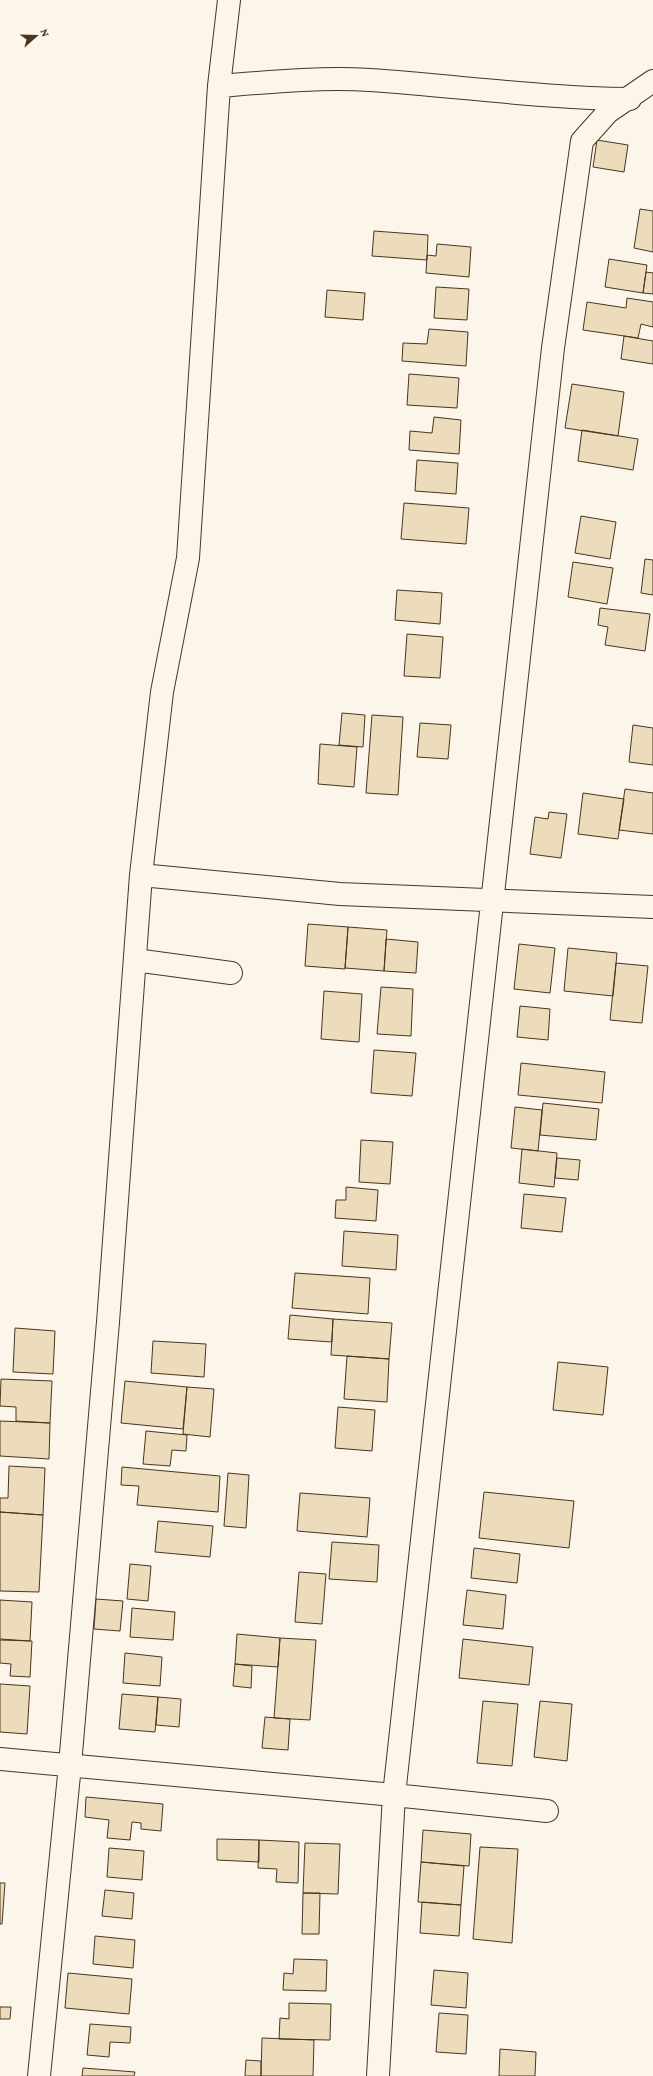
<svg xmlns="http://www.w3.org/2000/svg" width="653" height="2076" viewBox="0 0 653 2076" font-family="'Crimson Pro',serif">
<rect width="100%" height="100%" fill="#fbf6e9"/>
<path fill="#ecdcbc" stroke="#4a3520" d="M597,140L628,145L624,172L593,167Z
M640,209L653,211V252L634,248Z
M374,231L428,235L427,260L372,256Z
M437,244L471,247L469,277L426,273L427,255L436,256Z
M609,259L647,265L643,293L605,287Z
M646,272L653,273V294L643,293Z
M436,287L469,289L467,320L434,318Z
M327,290L365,293L363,320L325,317Z
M627,298L653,302V327L641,324L638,338L583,330L587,302L626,308Z
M429,329L468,332L466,366L402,361L403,343L427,344Z
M624,336L653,341V364L621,359Z
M409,374L459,378L457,408L407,405Z
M572,384L624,392L618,436L565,428Z
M434,417L461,420L459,454L409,450L410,431L432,433Z
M582,430L638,439L633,470L578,461Z
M417,460L458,463L456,494L415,491Z
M404,503L469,508L466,544L401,539Z
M581,516L616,522L610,559L575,553Z
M645,559L653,560V595L641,593Z
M573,562L613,568L607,604L568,597Z
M397,590L442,593L440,624L395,620Z
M600,608L650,614L645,651L605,645L608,627L598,625Z
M407,634L443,637L440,678L404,676Z
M342,713L365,715L363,747L339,745Z
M372,715L403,717L398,795L366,793Z
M420,723L451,725L448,759L417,757Z
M633,725L653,728V765L629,762Z
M320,744L357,747L354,787L318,784Z
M625,789L653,793V834L619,830Z
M583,793L624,799L618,839L578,834Z
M549,812L567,814L561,858L530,854L535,817L548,819Z
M308,924L348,927L345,969L305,966Z
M348,927L387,930L384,971L345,968Z
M386,939L418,942L416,973L384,971Z
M519,944L555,948L550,993L514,989Z
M568,948L617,953L613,996L564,991Z
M616,963L648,966L642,1023L610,1020Z
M381,987L413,989L411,1036L377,1034Z
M324,991L362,994L359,1042L321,1039Z
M520,1006L550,1009L548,1040L517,1037Z
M374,1050L416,1053L412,1096L371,1093Z
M521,1063L605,1072L602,1103L518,1095Z
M543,1103L599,1109L596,1140L540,1135Z
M515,1107L542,1110L538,1151L511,1148Z
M361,1140L393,1142L390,1184L359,1182Z
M522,1149L557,1153L554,1187L519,1183Z
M557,1158L580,1160L578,1180L555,1178Z
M346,1187L378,1190L376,1221L335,1218L336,1200H346Z
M524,1194L566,1198L562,1232L521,1228Z
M344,1231L398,1235L396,1270L342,1266Z
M295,1273L370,1278L368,1314L292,1308Z
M290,1315L333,1319L332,1342L288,1339Z
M333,1319L392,1323L389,1359L331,1355Z
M15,1328L55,1331L53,1374L13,1372Z
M153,1341L206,1344L204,1377L151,1373Z
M347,1356L389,1359L387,1402L344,1399Z
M558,1362L608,1367L603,1415L553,1410Z
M1,1379L52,1381L50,1423L16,1421V1407L0,1406Z
M125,1381L187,1387L183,1429L121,1423Z
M187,1387L214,1389L210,1437L183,1434Z
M338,1407L375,1410L372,1451L335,1448Z
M0,1421L50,1423L49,1459L0,1456Z
M146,1431L187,1435L186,1451L172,1450L170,1466L143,1464Z
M9,1466L45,1468L43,1515L0,1512V1498H8Z
M122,1467L220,1476L218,1512L137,1505L139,1486L121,1485Z
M228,1473L249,1475L246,1528L224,1526Z
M484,1492L574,1501L569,1548L479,1538Z
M300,1493L370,1498L367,1537L297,1531Z
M0,1512L43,1515L39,1592L0,1591Z
M158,1521L213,1526L210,1557L155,1552Z
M332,1542L379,1545L377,1582L329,1579Z
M474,1548L520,1554L517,1583L471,1578Z
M130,1564L151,1566L148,1601L127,1599Z
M299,1572L326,1574L322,1624L295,1622Z
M467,1590L506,1595L503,1629L463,1625Z
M96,1599L123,1601L120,1631L94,1629Z
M0,1600L32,1602L30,1641L0,1639Z
M132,1608L175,1612L173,1640L130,1637Z
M237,1634L280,1638L278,1667L235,1664Z
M280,1638L316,1640L310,1720L274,1718Z
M463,1639L533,1647L529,1685L459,1678Z
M0,1640L32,1641L30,1677L10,1676L11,1664L0,1663Z
M125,1653L162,1657L160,1686L123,1683Z
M235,1664L252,1666L251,1688L233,1686Z
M0,1684L30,1686L27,1734L0,1732Z
M122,1694L158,1697L155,1732L119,1729Z
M158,1697L181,1699L179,1727L156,1725Z
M483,1701L518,1704L512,1766L477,1763Z
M540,1701L572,1704L567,1761L534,1757Z
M265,1717L290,1719L288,1750L262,1748Z
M86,1797L163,1804L161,1831L141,1829V1823L132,1822L130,1840L107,1838L109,1820L85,1817Z
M423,1830L471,1834L469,1866L421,1862Z
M217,1839L259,1840V1862L217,1860Z
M259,1840L299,1842L298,1883L276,1882L277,1869L258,1868Z
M305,1843L340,1844L338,1894L303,1893Z
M480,1847L518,1849L512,1943L473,1939Z
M109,1848L144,1851L142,1880L107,1877Z
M421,1862L464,1866L461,1905L418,1902Z
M0,1883H5L2,1924H0Z
M105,1890L134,1893L132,1919L102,1916Z
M303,1893H320L319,1934H302Z
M422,1902L461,1905L459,1936L420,1933Z
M95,1936L135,1940L133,1968L93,1964Z
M294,1959L327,1960L326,1991L283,1990L284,1973L293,1974Z
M434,1970L468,1973L466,2008L431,2005Z
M68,1973L132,1979L129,2014L65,2008Z
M289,2003L331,2004L330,2040L279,2039L280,2018L289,2019Z
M0,2007H11L10,2019H0Z
M439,2013L468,2015L466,2054L436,2052Z
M90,2024L131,2027L130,2043L110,2042L109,2057L87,2055Z
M262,2038L314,2040L313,2076H261Z
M500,2049L536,2052L535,2076H499Z
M246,2060L261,2061V2076H245Z
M83,2068L135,2072L134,2076H82Z"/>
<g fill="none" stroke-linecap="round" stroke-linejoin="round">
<g stroke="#4a3520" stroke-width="24">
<path id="minor" d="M219,86C269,82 320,77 370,80C457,86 542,98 630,99
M141,875L340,894L653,907
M135,960L231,973
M0,1759L394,1795L378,2076
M547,1811L394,1795L553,348L582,141L608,112L653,81
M39,2076L70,1765L108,1322L141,875L162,692L188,558L219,86L229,0"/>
</g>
<use href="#minor" stroke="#fbf6e9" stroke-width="22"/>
</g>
<g transform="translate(36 36) rotate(70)" stroke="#fbf6e9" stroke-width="3" paint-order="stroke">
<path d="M0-3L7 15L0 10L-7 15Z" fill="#4a3520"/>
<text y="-6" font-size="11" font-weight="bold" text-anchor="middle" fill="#4a3520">N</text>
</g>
</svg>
